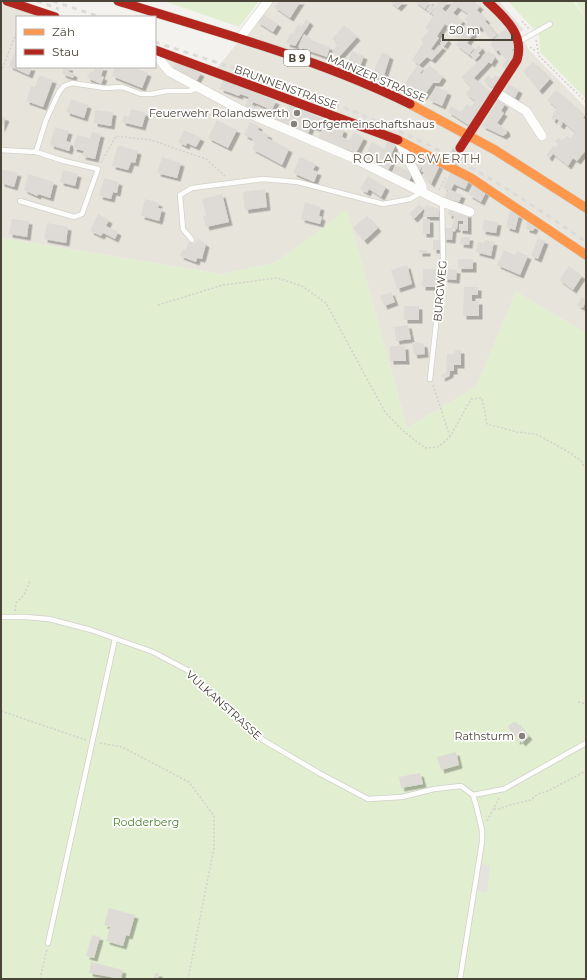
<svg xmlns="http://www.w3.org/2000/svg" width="587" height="980" viewBox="0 0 587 980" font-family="Montserrat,sans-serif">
<defs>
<filter id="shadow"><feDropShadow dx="3.5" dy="3.5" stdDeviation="0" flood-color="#0004"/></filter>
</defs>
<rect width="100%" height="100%" fill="#f4f2ee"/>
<path fill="#e7e4dc" d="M272,1H490L515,26L529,50L586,108V333L516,292L476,387L407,428L347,210L275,263L222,274L1,238V3L43,17H17V67H155V54L211,75Z"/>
<path fill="#e1eecf" d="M164,1H259L239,27Z
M508,1H573L586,19V99L540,52L539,35Z
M575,1H586V18L585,17Z
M347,209L407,428L476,387L516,292L586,333V979H1V238L222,274L275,263Z"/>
<path fill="#e6e3df" d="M494,1H499L524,30L521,32Z
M481,864L490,866L487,893L477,891Z"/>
<path fill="#dedbd6" filter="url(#shadow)" d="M280,1H301L290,18L274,7Z
M389,1H404L398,8Z
M414,1H431L425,9Z
M439,1H449L442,9L446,12L454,1H473L480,6L477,10L487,20L485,21L497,35L491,40L481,26L479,29L477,27L467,43L474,48L469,55L456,45L460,40L456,37L467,22L464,19L468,14L458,7L453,13L463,21L459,27L454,24L451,29L445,24L437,36L439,38L431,49L434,51L439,45L443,47L432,60L427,57L419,65L412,60L423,43L421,40L429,30L425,28L434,15L431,14Z
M430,4L435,7L431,13L426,10Z
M263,14L278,24L273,32L257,22Z
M306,19L310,22L295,46L286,43L291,32L293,34L298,24L302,26Z
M344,25L357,37L339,57L332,51L338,44L332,39Z
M506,28L513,37L511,39L516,46L512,50L517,55L508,69L502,66L506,59L498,50L496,52L491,46L492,41Z
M304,34L313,41L330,47L327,57L298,47Z
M445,37L448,40L444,46L440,43Z
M479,45L482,49L478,53L480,55L475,60L470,55Z
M17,47V67H32L29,75L9,66Z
M352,51L364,56L359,69L347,65Z
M489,51L495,58L491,64L489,62L474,78L490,92L470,126L448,112L451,106L461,112L467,104L471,107L475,101L466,94L471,87L461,77Z
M382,52L390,56L383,79L372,75Z
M176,62L201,73L196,82L172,72Z
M533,62L550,79L539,91L523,71Z
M418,65L424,69L420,73L421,74L429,65L443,77L439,83H433L423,97L404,88L408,78Z
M64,67H70L68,71L74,74L73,78L62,74Z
M95,67H104L101,76L104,77L101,84L87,78L90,71L93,72Z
M115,67H132L148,73L142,88L112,76Z
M39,75L53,80L43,107L26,101L31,86L35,87Z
M488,75L493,79L495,75L500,78L492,88L484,81Z
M223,80L276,101L272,110L286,115L290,105L326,120L322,128L327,130L330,124L344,130L342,137L349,140L354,132L364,138L356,153L318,139L322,130L311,126L308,134L264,116L267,108L253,102L252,105L259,108L257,114L244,109L249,97L240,94L239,96L220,89Z
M509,84L519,90L515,98L504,92Z
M436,86L448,92L442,106L429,100Z
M556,90L585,115L583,118L586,120V150L577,161L573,158L568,166L552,153L549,158L546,155L553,146L556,147L558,144L555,141L558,138L562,140L567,136L571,138L575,132L563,122L561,126L557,123L559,121L556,118L554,121L551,118L557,108L547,100Z
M71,99L88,105L84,118L66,112Z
M498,100L505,104L501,111L504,113L497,123L506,129L507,133L503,136L482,126Z
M131,109L146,113L142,127L122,122L124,115L129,117Z
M95,110L113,112L111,126L94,123Z
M1,116L6,118L1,129Z
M217,120L237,130L228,148L208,138Z
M250,122L259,126L258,130L269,135L267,138L289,149L282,165L252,149L256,142L252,141L253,139L244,135Z
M55,127L69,131L66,141L71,143L69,151L50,145Z
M184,130L201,138L196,147L187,143L186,146L178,142Z
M92,132L101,134L95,159L82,156L84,151L73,148L77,135L90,138Z
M388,140L396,144L389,160L393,162L387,172L364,158L372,142L384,149Z
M118,145L138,151L135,163L131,162L128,170L112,166Z
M162,157L181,163L177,178L157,173Z
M300,157L316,164L313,170L318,172L314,182L293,173Z
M427,158L440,165L431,184L423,176L425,173L421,171Z
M417,162L423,166L418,172L414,165Z
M395,165L413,173L408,183L391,175Z
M1,169L18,173L14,187L1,183Z
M63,170L78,174L75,186L60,182Z
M451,172L469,181L465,189L454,184L451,190L462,195L459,202L444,198L448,190L443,188Z
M28,174L54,182L50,198L38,194L37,196L24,190Z
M368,176L386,187L381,197L369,189L367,193L360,189Z
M104,178L119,182L117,193L113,192L111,199L99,196Z
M475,183L487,190L481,202L469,195Z
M265,189L267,207L245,210L243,192Z
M222,194L229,222L206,227L203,216L206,215L202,199Z
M145,199L159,203L158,208L162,209L159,221L141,216Z
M305,202L321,207L319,216L322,217L320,224L301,219Z
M419,204L424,209L414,219L409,214Z
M426,205L439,209V217H423Z
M449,210L455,211L454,213L468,214V231L459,230V224H463V221H458L457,229H453L452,240L443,239V228H452L454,216L448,215Z
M510,211L519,215L515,230L506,227Z
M98,214L109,220L106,226L118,232L115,239L103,233L101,236L90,231Z
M367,216L378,228L364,241L353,228Z
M12,219L29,221L27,237L9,234Z
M423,219H430V234H423Z
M484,220L498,222L496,233L482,231Z
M527,222L535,227L533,231L526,229Z
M47,223L68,227L66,243L44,239Z
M461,237H470L469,245L460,244Z
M197,238L206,244L202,259L197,258L196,262L180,256L183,249L186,250L189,242L195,244Z
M538,238L545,241L538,259L531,256Z
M433,240H440V250H433Z
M485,240L494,242L491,256L476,252L478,242L484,243Z
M419,250H427V253H419Z
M504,250L515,255L517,251L528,256L520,275L497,265Z
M458,259H473V269H458Z
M407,265L412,284L397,289L391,270Z
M569,266L582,276L573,290L559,280Z
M423,269H437L436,287H422Z
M445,269L457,270L456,280L444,279Z
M464,287H478V295H472V301H479V316H463Z
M391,292L395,302L384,306L380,296Z
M582,297L586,300L583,308L577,305Z
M404,306H419V320H404Z
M408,325L411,339L396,341L394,327Z
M416,342L424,344L425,354L414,355L412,343Z
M390,346H405L406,361H390Z
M455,350H461V365H454V371H450V374L442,378L441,375L446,373L447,354H455Z
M514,722H516L529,736L522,743L520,740L516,741L517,737L509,729L508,726Z
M456,752L459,765L441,770L437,757Z
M420,773L423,784L401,788L399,777Z
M109,908L135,915L129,936L126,935L123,946L106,941L110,927L104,925Z
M92,935L100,937L94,958L86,956Z
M91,962L123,970L121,979L89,973Z
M155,973H159L158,979H153Z"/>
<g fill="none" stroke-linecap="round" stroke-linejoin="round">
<path stroke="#d2cfca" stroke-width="13" stroke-dasharray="13 6" stroke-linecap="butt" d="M453,163L460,148"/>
<g stroke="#d2d0cb" stroke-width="6">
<path id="lane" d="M520,41L550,24
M1,150L36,152
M20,201L74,217L82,214L98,169L64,161L36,152L46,120L59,92L64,86L72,83L105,88L122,87L141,94H151L167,91H189L199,88
M192,240L183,229L180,195L192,188L263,179L298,182L383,204L410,199L422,192
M430,379L443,259L442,202
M1,617H25L49,619L91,630L153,652L189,671L263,740L319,773L368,799L402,797L434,789L461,786L473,795L476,805L482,830V842L460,979
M473,795L504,789L586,743
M48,943L115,639"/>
</g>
<g stroke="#d2d0cb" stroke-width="10">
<path id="street" d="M239,39L268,1
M155,52L163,64L170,72L241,110L351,157L442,202L470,212
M495,92L526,111L542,136
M398,140L422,186V192"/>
</g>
<g stroke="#d3cfc5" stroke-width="10">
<path id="slow" d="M410,104L495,150L586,208
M398,140L471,178L586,255"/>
</g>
<g stroke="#d3cfc5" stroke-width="10">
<path id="jam" d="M7,1L55,17
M118,1C216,32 317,58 410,104
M155,50L398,140
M460,148L517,60C525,34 504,17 487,1"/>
</g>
<path stroke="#d3d2cc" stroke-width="1.5" stroke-dasharray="2 2" stroke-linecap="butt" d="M522,21L529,29
M536,40L539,56L586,102
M530,47L534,50H537
M1,72L17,31
M101,163L116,136L151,140L206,159L226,177
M439,190L446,177
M158,305L223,285L277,278L302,286L326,303L385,412L402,430L425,448L438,447L450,437L471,399L482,398L487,424L517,432L536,434L567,451L581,461L586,469
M433,385L450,437
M15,611L16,603L24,595L30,581
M578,702L586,704
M1,711L86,740
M100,743L122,747L189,782L214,816V848L188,979
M494,809H499L510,805L531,800L538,794L548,791L586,771
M487,821L500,796
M40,979L47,949"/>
<use href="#lane" stroke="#fdfdfc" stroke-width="4.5"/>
<use href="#street" stroke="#fdfdfc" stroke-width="9"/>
<use href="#slow" stroke="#ff974d" stroke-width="9"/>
<use href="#jam" stroke="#b3261e" stroke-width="9"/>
<path stroke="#dbdbda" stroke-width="3" stroke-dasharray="5 5" stroke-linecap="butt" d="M37,1L59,9
M53,1L100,17
M155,42C251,74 349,104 440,151C491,177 539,209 586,242"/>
</g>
<g fill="#868178" stroke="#fff" stroke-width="1.5">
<circle cx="297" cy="113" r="4"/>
<circle cx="294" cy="124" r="4"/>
<circle cx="522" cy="736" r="4"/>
</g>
<g text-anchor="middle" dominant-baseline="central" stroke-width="3.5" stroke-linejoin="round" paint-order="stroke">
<rect fill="#fff" stroke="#817c74" stroke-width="1" x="284" y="50" width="26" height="16" rx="3"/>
<g font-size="10" font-weight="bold" fill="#4b4439">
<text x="297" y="58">B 9</text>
</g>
<g font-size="11" fill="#4b4439" stroke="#fff">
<text transform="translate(377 78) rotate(23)">MAINZER STRASSE</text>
<text transform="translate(286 87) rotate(20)">BRUNNENSTRASSE</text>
<text transform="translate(440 291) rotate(-85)">BURGWEG</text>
<text transform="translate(224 705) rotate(42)">VULKANSTRASSE</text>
</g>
<g font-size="11" fill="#4b4439" stroke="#fff" text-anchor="end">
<text x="289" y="113">Feuerwehr Rolandswerth</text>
<text x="302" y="124" text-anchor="start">Dorfgemeinschaftshaus</text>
<text x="514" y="736">Rathsturm</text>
</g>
<g font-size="11" fill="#4a7f2a" stroke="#fff">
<text x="146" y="822">Rodderberg</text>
</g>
<g font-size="13" letter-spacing="1" fill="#6e6250" stroke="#fff">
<text x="417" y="158">ROLANDSWERTH</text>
</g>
</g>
<rect width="587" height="980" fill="none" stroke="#4b4439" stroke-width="4"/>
<rect x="16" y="16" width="140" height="52" fill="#ffffff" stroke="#b7b4b0"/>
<rect x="24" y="29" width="20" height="6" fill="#ff974d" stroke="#b7b4b0"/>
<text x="52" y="36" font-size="12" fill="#4b4439">Zäh</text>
<rect x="24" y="49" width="20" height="6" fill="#b3261e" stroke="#b7b4b0"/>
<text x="52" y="56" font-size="12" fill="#4b4439">Stau</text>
<path d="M443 34v6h69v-6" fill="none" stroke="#4b4439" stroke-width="2"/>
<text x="449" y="34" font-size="12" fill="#4b4439" stroke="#ffffff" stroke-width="3" paint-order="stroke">50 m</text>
</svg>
